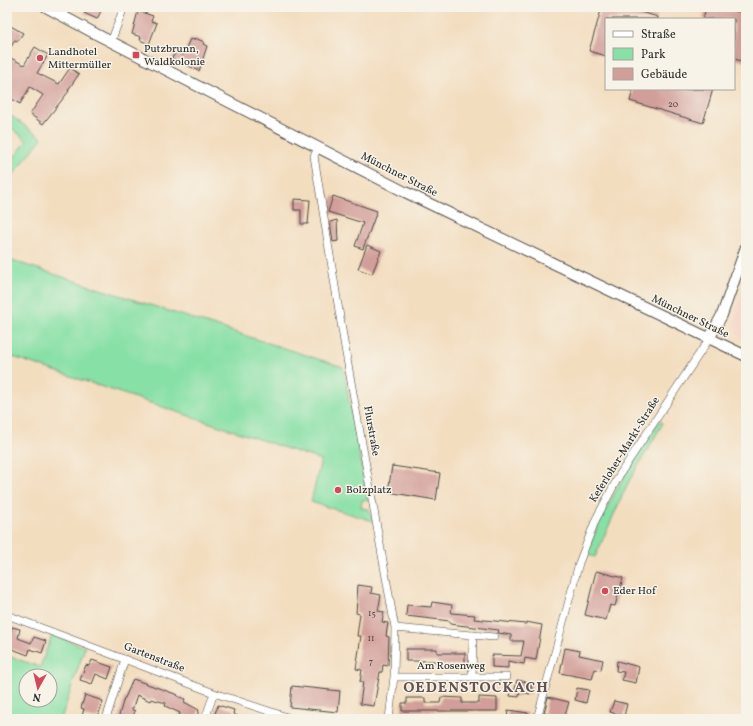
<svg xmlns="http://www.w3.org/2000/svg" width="753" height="726" viewBox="0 0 753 726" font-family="Vollkorn,serif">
<rect width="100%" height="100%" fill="#f7f3e8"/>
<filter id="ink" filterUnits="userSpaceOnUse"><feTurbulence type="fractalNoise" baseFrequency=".025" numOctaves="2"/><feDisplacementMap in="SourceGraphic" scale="8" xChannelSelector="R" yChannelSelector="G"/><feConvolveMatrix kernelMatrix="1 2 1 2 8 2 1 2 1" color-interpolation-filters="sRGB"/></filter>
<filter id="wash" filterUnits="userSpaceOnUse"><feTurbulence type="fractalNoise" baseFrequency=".012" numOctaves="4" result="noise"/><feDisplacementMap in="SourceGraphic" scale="16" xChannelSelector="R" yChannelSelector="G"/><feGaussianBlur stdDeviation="0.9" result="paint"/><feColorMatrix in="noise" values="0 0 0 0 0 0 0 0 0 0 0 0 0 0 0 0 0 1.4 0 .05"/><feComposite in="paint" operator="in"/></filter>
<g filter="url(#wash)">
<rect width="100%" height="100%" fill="#f3ddbf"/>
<path fill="#f5d2c3" d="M746,283V342L736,333L734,326L736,313Z"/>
<path fill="#87e0a6" stroke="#598668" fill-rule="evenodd" d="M7,113L42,138L7,183V166L27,141L7,124Z
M7,259L343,367L368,501L362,500L361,508L369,509L373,521L311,502L321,460L7,355Z
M659,421L663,423L628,483L595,557L586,554C604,506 631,464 659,421Z
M52,635L85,647L61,719H7V669L11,657L40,667ZM26,676H50V700H26Z"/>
<g id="blocks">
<path fill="#d29e99" d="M87,7H103L97,19L84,13Z
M602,7H623L658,17V19H606V56L589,51Z
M706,7H721L746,14V62L734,59V19H703Z
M138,11L153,16L151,21L157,23L149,44L140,40L141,37L132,34Z
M7,24L23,33L18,41L15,40L11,47L7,44Z
M195,38L204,42L203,44L207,46L199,71L172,58L176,52L183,55L190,39L194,40Z
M35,47L48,55L37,73L59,84L70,68L79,74L68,90L69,91L43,124L30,114L43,95L30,87L20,104L7,96V60L9,57L24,65Z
M633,89H713L703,123L630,101Z
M333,196L377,211L363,249L355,246L363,223L328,212Z
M294,199L310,200L308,224H301V210H294Z
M337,220L338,241L333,242L330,222Z
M367,245L381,251L372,274L358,269Z
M392,466L440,473L436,500L388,492Z
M596,571L623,578L615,606L610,605L606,620L585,615Z
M358,585L372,587L371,593L381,595L378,611L384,612L382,622L388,623L386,636L389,637L388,666L383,665L382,672H380L374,706L360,704L363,682H360L362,670L356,669L361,636H357L360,614L356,613Z
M432,602L452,605L451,613L475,615L474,619L526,624V622L542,625L536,660L525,658L524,664L508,661V668L492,667V655L521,656L524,641H511V635L498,633L499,630L450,624V621L406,616L407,605L431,607Z
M12,627L20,629L18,638L31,643L34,637L46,641L42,653L30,649L28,655L7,647Z
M565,648L580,651L579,655L603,660L601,670L595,669L592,679L560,673Z
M406,649H437V653H465V665H437V661H406Z
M92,660L112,667L108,679L96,674L92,684L80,680L86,665L89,666Z
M617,661L639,667L636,683L622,680L624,672L616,671Z
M133,679L178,695L177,696L185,699L184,702L199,710L196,719H178L180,713L165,706L166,703L151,699L150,701L137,695L132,710L135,711L132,719H118L124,698H125Z
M517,680L532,683L530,694L520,692L519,697L510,696L511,690H515Z
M292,686L340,691L338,712L290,707Z
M577,688L589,690L586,703L575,700Z
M85,695L103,701L97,719L82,716L84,709L81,708Z
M441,697L462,698V703H479V697L497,698V711H402V703H407V698H425V703H440Z
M548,697L569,702L564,719L544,713Z
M614,701L627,704L624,716L610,712Z
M218,705L234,710L233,714L245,719H213Z
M508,710L528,713L526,719H507Z"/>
</g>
</g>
<g filter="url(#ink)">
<use href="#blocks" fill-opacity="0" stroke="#494641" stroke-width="1"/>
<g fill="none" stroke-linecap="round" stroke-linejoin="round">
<g stroke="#494641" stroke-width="8">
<path id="street" d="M111,42L124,7
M318,148L314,156L345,348L395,628L394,677L389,719
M7,615L214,693L293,719
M395,628L494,637
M394,677H507
M472,677L473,635
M106,719L125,659
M205,719L214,693
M537,719L579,563L596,519L620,474L709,339"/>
</g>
<g stroke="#494641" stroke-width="12">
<path id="secondary" d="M46,7L96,34L405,192L746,356
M709,339L722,315L746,247"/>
</g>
<use href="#street" stroke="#fff" stroke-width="7"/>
<use href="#secondary" stroke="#fff" stroke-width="10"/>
</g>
</g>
<g fill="#d1495b" stroke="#f7f3e8" stroke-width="1.5">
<rect x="132" y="51" width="8" height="8" rx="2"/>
<circle cx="40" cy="58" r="4"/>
<circle cx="338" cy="490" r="4"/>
<circle cx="605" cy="591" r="4"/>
</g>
<g text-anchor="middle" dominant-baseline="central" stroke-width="3" stroke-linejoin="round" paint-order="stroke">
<g font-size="9" fill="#554846">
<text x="673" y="104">20</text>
<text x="372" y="613">15</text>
<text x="371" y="638">11</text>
<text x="371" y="661">7</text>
</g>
<g font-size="11" fill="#2b2b2b" stroke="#f7f3e8" text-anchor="start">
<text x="144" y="49">Putzbrunn,<tspan x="144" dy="13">Waldkolonie</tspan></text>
<text x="48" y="52">Landhotel<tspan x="48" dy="13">Mittermüller</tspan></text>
<text x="346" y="490">Bolzplatz</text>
<text x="613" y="591">Eder Hof</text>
</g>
<g font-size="11" fill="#2b2b2b" stroke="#f7f3e8">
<text transform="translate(399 175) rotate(27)">Münchner Straße</text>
<text transform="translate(690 317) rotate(26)">Münchner Straße</text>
<text transform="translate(371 431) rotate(80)">Flurstraße</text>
<text transform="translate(625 450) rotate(-58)">Keferloher-Markt-Straße</text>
<text transform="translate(154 658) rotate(21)">Gartenstraße</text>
<text x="451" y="666">Am Rosenweg</text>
</g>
<g font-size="15" font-weight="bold" letter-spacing="1" fill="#655352" stroke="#f7f3e8">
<text x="476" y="688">OEDENSTOCKACH</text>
</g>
</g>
<rect width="753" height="726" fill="none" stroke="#f7f3e8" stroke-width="24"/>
<rect x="605" y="18" width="130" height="72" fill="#f7f3e8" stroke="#a5a39c"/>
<rect x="613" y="31" width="20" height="6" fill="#ffffff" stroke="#a5a39c"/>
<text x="641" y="38" font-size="12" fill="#2b2b2b">Straße</text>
<rect x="613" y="48" width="20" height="12" fill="#87e0a6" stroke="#a5a39c"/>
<text x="641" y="58" font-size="12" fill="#2b2b2b">Park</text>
<rect x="613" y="68" width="20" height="12" fill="#d29e99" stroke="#a5a39c"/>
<text x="641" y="78" font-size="12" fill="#2b2b2b">Gebäude</text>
<g transform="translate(38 688) rotate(188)"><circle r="19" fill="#f7f3e8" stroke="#a5a39c"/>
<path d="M0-3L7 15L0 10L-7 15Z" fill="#d1495b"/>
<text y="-6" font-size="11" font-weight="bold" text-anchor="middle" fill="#2b2b2b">N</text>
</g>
</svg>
